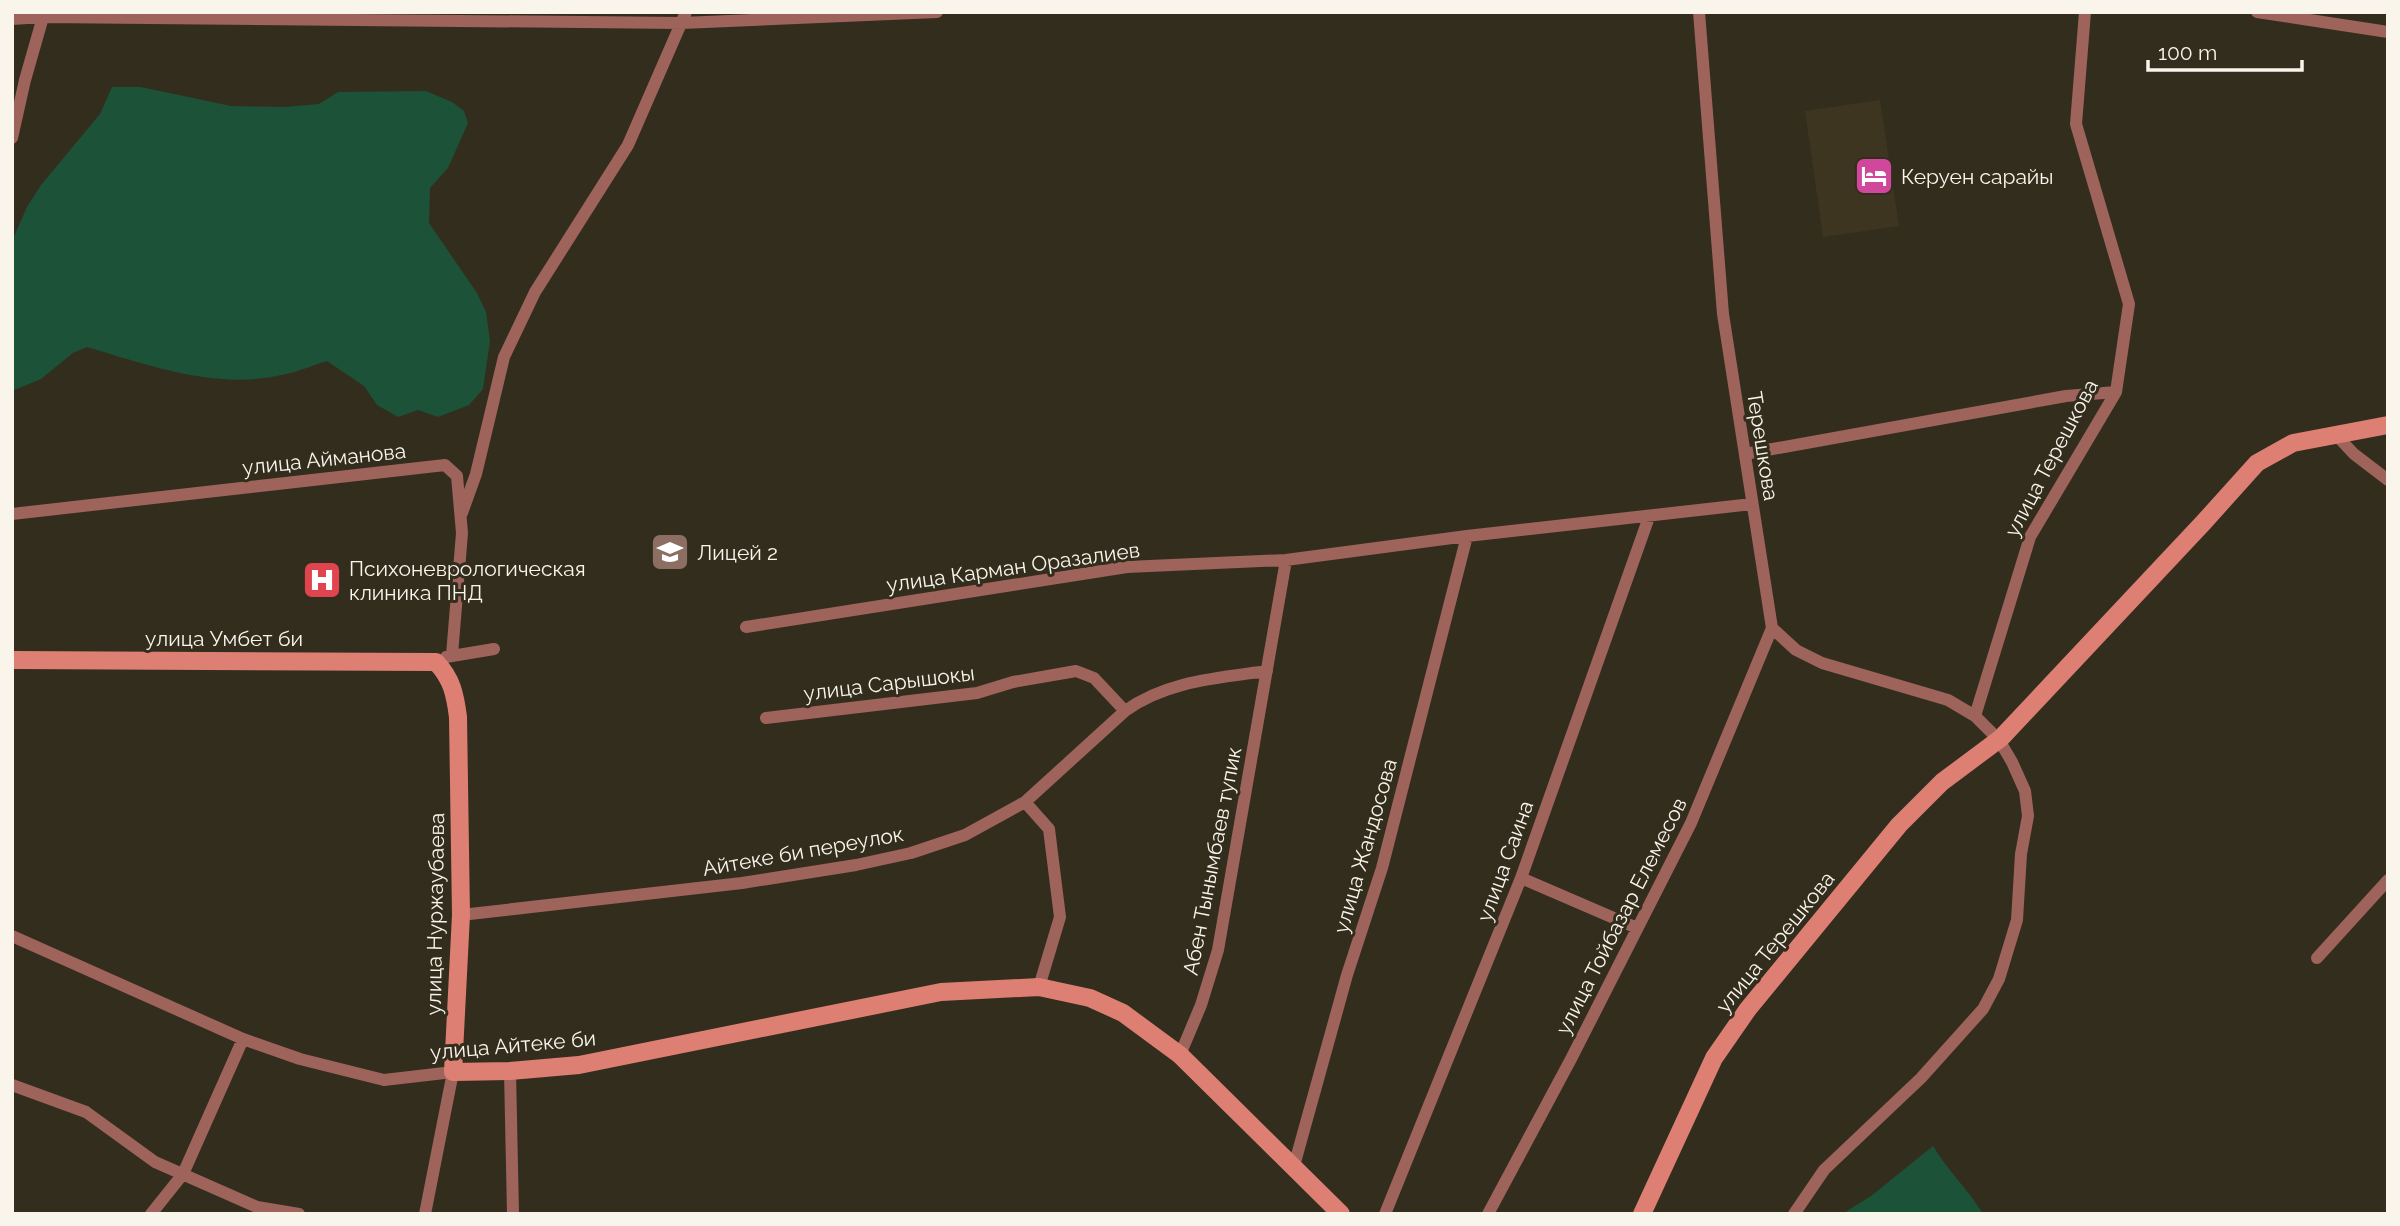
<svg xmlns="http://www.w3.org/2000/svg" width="2400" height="1226" viewBox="0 0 2400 1226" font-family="Raleway,sans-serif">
<rect width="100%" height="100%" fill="#332d1e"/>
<path fill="#3e3520" d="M1880,100L1899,226L1823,237L1805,111Z"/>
<path fill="#1c5238" d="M112,87H141L231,106L285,107L319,104L338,92L426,91L452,102L464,111L468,123L448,168L430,188L429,223L477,293L486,312L490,341L483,389L469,405L438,417L418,410L398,417L377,405L364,386L327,361C314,365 300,371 286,374C219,391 151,366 87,347L73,353L41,379L12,391V241L27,207L41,185L100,114Z
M1933,1146C1948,1171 1968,1189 1983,1214H1842L1871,1196Z"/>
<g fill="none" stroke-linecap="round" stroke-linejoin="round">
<path stroke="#9e635a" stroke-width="12" d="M1699,12L1723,314L1772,628L1796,650L1822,663L1948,700L1975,716L1999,740L2012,762L2025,791L2028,816L2021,854L2017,920L1999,979L1983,1009L1921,1078L1824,1170L1794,1214
M2257,12L2388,32
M12,19L43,17L682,23L937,12
M12,138L25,80L43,17
M2337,436L2354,454L2388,480
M1745,454L2066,396L2116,392
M462,513L476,474L504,357L535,292L628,145L686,12
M12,514L445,465L457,476L462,533L452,655
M746,627L1127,567L1286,560L1467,536L1752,504
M446,657L494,649
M1975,716L2030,537L2116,392L2129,304L2076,124L2085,12
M766,718L977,693L1013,682L1076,671L1094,678L1125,711
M1025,802L1049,829L1060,917L1039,987
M1521,878L1637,928
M461,915L742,883L856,865L911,853L965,835L1025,802L1125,711C1166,681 1218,678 1267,671
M12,936L243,1039L300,1059L384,1080L453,1072L425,1214
M2317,958L2388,880
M1180,1055L1201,1005L1218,950L1286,560
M510,1071L513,1214
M12,1085L86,1112L155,1162L257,1207L299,1214
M1294,1166L1347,975L1382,868L1467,536
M151,1214L183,1174L243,1039
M1385,1214L1521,878L1649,517
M1488,1214L1571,1059L1691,823L1772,628"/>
<path stroke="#de7f73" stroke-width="18" d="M12,660L436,662C452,679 455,694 458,717L461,915L453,1072L510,1071L579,1065L941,992L1039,987L1090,998L1123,1013L1180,1055L1341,1214
M1642,1214L1714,1058L1748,1009L1899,825L1942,782L2001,738L2203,523L2257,463L2293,443L2388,425"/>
</g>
<defs>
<g id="hotel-square" transform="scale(2.0125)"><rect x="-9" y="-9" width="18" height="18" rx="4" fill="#d1479c" stroke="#332d1e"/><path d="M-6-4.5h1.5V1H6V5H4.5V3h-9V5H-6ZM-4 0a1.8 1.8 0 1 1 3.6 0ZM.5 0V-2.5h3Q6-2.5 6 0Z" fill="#fff"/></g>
<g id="school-square" transform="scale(2.0125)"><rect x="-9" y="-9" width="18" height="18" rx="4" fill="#8d6e63" stroke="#332d1e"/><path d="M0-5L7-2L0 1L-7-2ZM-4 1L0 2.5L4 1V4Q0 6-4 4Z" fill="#fff"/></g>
<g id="hospital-square" transform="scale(2.0125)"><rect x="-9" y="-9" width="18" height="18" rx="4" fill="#e0444e" stroke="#332d1e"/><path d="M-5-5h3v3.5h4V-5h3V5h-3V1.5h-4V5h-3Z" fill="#fff"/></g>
</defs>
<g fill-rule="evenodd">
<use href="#hotel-square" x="1874" y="176"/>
<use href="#school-square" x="670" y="552"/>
<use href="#hospital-square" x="322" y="580"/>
</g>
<g text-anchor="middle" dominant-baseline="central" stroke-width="6" stroke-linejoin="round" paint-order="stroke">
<g font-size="21" fill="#f9f5eb" stroke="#332d1e" text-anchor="start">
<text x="1901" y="176">Керуен сарайы</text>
<text x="697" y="552">Лицей 2</text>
<text x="349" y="568">Психоневрологическая<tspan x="349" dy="24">клиника ПНД</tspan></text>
</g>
<g font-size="21" fill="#f9f5eb" stroke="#332d1e">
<text transform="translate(1763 446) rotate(81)">Терешкова</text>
<text transform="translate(2051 458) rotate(-62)">улица Терешкова</text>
<text transform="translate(324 459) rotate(-6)">улица Айманова</text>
<text transform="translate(1013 567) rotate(-8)">улица Карман Оразалиев</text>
<text x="224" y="638">улица Умбет би</text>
<text transform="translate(889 683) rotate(-7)">улица Сарышокы</text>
<text transform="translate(1365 846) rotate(-74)">улица Жандосова</text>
<text transform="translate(803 851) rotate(-10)">Айтеке би переулок</text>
<text transform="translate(1212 861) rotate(-79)">Абен Тынымбаев тупик</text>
<text transform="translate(1505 861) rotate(-70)">улица Саина</text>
<text transform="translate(435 914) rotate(-89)">улица Нуржаубаева</text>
<text transform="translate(1621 916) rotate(-63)">улица Тойбазар Елемесов</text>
<text transform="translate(1775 942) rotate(-51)">улица Терешкова</text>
<text transform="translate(513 1045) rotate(-5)">улица Айтеке би</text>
</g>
</g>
<rect width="2400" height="1226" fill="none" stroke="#f9f5eb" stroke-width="28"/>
<path d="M2148 60v10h154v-10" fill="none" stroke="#f9f5eb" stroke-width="3.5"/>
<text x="2158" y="60" font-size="21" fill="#f9f5eb" stroke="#332d1e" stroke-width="5" paint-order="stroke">100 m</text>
</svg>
